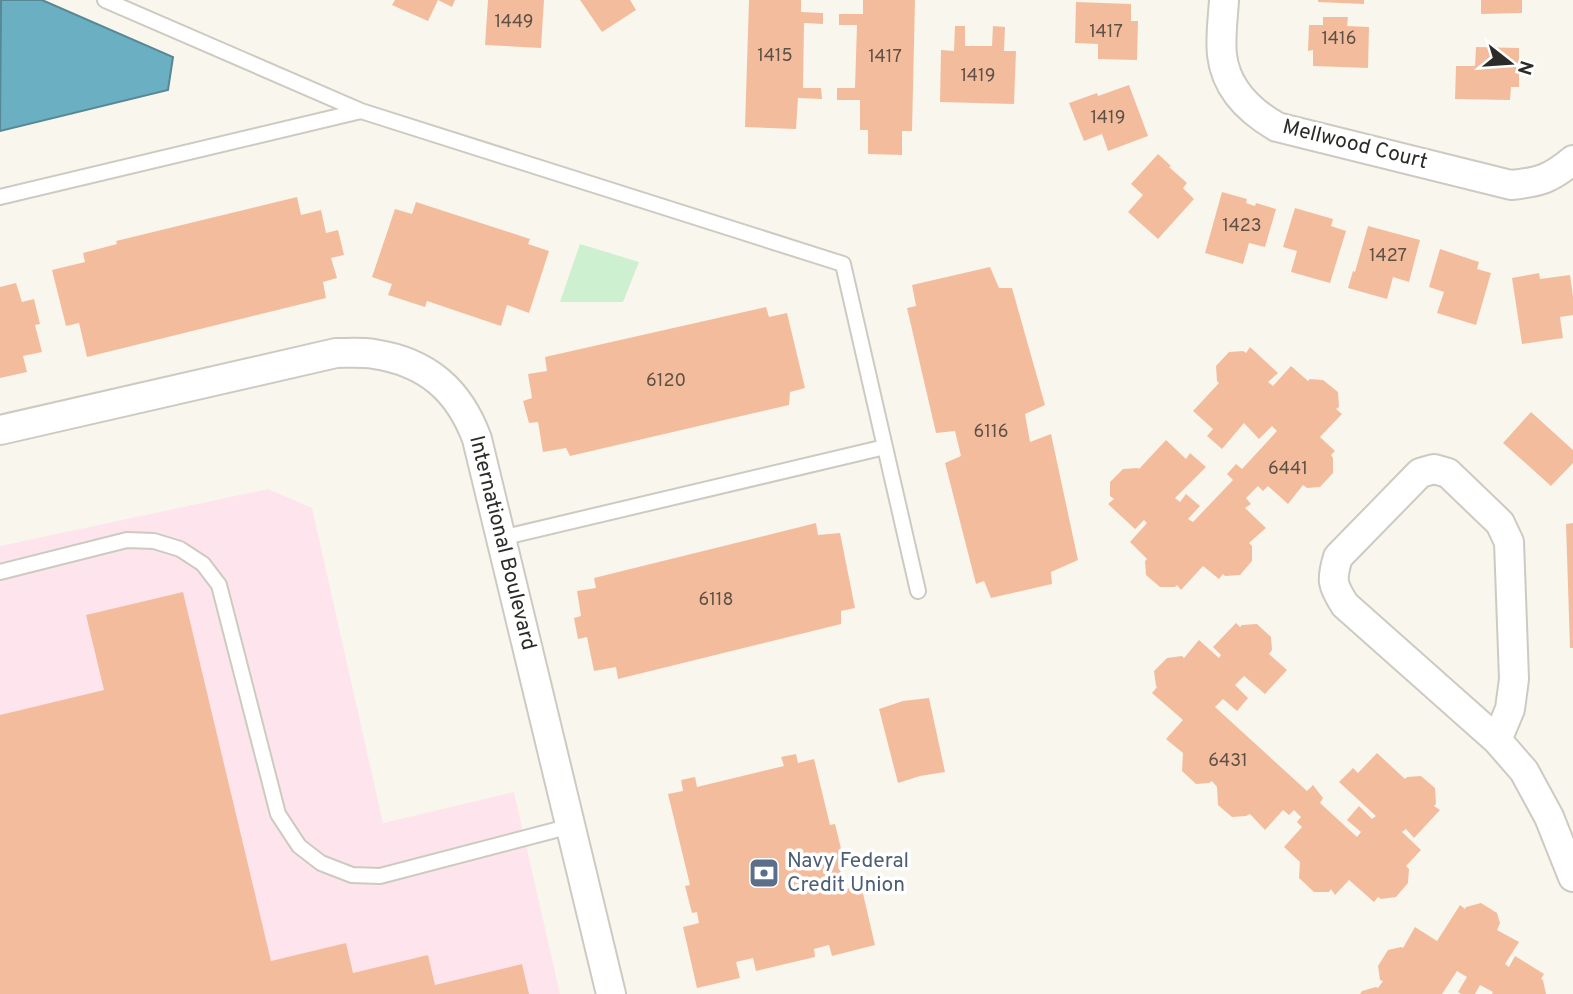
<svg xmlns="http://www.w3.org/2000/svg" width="1573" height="994" viewBox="0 0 1573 994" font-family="Overpass,sans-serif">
<rect width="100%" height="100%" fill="#f9f6ee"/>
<path fill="#fee5ed" d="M268,489L312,508L383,823L514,792L560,994H0V546Z"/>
<path fill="#cdf0d0" d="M580,244L639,262L623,302H560Z"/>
<path fill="#6ab0c2" stroke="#578894" stroke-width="2" d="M1,0H42L173,57L168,90L0,131Z"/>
<path fill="#f3bd9d" d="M395,0H455L452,7L438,0L428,21L392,5Z
M488,0H544L541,48L485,45Z
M580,0H630L636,10L602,32Z
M749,0H801V12L823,13V24L804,23L803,88H821L822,99L798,98L796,129L745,127Z
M863,0H915L912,131H902V155L868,154V130H860V100H837V88H855L857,25H839V14H863Z
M1318,0H1364V4L1318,2Z
M1481,0H1522V13L1481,14Z
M1076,2L1131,4V21H1138L1137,60L1098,59V44L1075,43Z
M1323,17H1348L1347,26L1369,27L1368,68L1313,66V50L1308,51L1309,25H1323Z
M955,26H965V46H992L993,26L1005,27L1004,51H1016L1014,104L940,102L941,50L954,51Z
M1476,47L1519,48V87H1511L1510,100L1455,99L1456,66H1475Z
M1129,85L1148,136L1108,151L1102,134L1084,141L1069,103L1097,93L1098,96Z
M1158,154L1171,166L1169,167L1187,183L1183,188L1194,199L1158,239L1128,212L1143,195L1131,184Z
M1222,192L1247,199L1246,203L1255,206L1256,203L1276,209L1265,247L1249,243L1243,264L1205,253Z
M297,197L301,215L321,210L326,233L338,230L344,255L331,258L337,278L323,282L326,298L87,357L79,323L66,326L52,270L85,262L83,253L117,244L116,241Z
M416,202L530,239L528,244L549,251L529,313L507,305L501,326L427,301L425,307L388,295L392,284L372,277L395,209L412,214Z
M1295,208L1333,219L1331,226L1346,231L1330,283L1291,272L1297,251L1283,247Z
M1368,226L1420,240L1409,282L1393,277L1387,299L1348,288L1353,271L1355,272Z
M1440,249L1479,262L1477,269L1491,273L1476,325L1437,313L1444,292L1429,287Z
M990,267L999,288H1012L1045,405L1025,414L1030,442L1051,434L1078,560L1051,572L1052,584L991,598L984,581L976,584L945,463L961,456L955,431L936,433L907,308L916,306L912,285Z
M1539,273L1540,279L1570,275L1573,297V315L1560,317L1563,338L1522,344L1512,278Z
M16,283L22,302L34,299L40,324L35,325L42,352L23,356L27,372L0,378V287Z
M766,307L769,317L787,313L805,388L790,392L789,405L570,456L566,448L543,452L538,422L529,423L523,401L532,398L528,374L547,371L545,357Z
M1250,347L1278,373L1268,382L1273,386L1291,366L1308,381L1310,379L1323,380L1338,392L1339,407L1336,409L1342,414L1320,437L1335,451L1331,455L1333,458V473L1320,487L1307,488L1303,485L1288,504L1268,486L1263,491L1258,486L1246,498L1251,504L1245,508L1266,528L1249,543L1252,546V561L1240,575L1225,576L1223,574L1219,579L1203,566L1181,590L1177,585L1175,587H1160L1146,575L1145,561L1147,559L1130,542L1147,523L1144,520L1135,529L1108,504L1114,499L1110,496V482L1123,469L1138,468L1139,469L1166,440L1186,459L1190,453L1206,467L1175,498L1180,502L1186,494L1200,506L1188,519L1193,522L1233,480L1227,474L1236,464L1242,469L1277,431L1272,426L1259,439L1244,423L1222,449L1207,436L1213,429L1193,411L1219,383L1217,381L1216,366L1229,352L1243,351L1246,353Z
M1531,412L1573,450V463L1551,486L1503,443Z
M816,523L818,535L840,533L855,608L841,611V624L618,679L616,667L594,671L587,637L578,639L574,618L581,616L577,591L596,588L594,578Z
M1573,523V648H1570L1566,524Z
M183,592L271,961L346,943L353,973L428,955L435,985L522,964L529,994H0V715L104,690L86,615Z
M1236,623L1240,627L1242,625L1257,624L1271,637L1272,650L1269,654L1287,670L1265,694L1244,676L1235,685L1248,698L1237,711L1223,699L1215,707L1307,791L1313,785L1323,798L1320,803L1357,837L1361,832L1347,820L1359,806L1372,819L1376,816L1339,782L1353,768L1358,773L1377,753L1405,779L1407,777L1421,776L1435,788L1436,804L1434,806L1440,810L1414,838L1406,829L1402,832L1421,850L1406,866L1409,869L1408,883L1396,897L1381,899L1378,897L1374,902L1349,880L1335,895L1331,889L1329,892H1314L1299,878L1300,862L1284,847L1302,827L1297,822L1301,817L1294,810L1289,815L1283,810L1265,830L1250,814L1246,816L1232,817L1218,805L1217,787L1212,781L1209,783L1196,784L1182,771L1183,753L1166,739L1183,720L1152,693L1157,687L1156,686L1154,671L1167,658L1182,656L1184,658L1199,640L1219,658L1221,655L1213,647Z
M929,698L945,772L920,776L898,783L879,709L903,701Z
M796,754L798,763L814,759L830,825L835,824L844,861L838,862L845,889L861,885L875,945L832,956L829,945L814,949L815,957L756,971L753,958L736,962L740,978L697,988L683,927L699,923L697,912L692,913L685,886L690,885L668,794L683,791L681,780L695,777L697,787L784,766L781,757Z
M1481,903L1497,913L1500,923L1497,930L1519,942L1505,964L1509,967L1515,956L1544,974L1541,979L1543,980L1546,994H1492L1493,992L1480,985L1475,994H1461L1458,992L1467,977L1457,971L1442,994H1360L1362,991L1376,987L1378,988L1383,981L1380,980L1378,966L1388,950L1401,947L1403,948L1415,927L1437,941L1460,905L1465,909L1466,907Z"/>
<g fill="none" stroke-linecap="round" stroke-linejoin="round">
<g stroke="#cdcac2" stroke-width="18">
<path id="lane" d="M105,0L361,111L843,264L918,591
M0,197L361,111
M501,538L885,447
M0,572L127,540L154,541L180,549L203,564L219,585L278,814L299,846L321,863L352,875L380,876L571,826"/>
</g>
<g stroke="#cdcac2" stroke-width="32">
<path id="street" d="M1224,0C1223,18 1220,37 1222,55C1226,89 1249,111 1277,127L1511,185C1540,182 1550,179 1573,160
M0,430L336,353C349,353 362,352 374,354C427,362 459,390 477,439L611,994
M1497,740L1510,709L1514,679L1509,542L1500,523L1448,473L1434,469L1420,473L1338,557C1331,580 1332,585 1345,605L1497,740L1524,771L1549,817L1573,877"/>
</g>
<use href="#lane" stroke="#fff" stroke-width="14"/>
<use href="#street" stroke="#fff" stroke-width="28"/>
</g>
<defs>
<g id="bank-square" transform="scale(1.575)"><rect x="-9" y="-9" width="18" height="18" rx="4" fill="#5c6f8a" stroke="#fff"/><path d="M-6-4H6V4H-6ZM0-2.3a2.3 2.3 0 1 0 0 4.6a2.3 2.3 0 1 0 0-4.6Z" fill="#fff"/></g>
</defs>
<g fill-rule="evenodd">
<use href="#bank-square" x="764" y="873"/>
</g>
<g text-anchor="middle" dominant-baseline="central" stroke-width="7" stroke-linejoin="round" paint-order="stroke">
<g font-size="18" fill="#5e5045">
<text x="514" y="22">1449</text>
<text x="1106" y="32">1417</text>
<text x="1339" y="39">1416</text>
<text x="775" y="56">1415</text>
<text x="885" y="57">1417</text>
<text x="978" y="76">1419</text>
<text x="1108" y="118">1419</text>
<text x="1242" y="226">1423</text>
<text x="1388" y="256">1427</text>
<text x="666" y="381">6120</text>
<text x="991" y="432">6116</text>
<text x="1288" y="469">6441</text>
<text x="716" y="600">6118</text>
<text x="1228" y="761">6431</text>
</g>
<g font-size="21" fill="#2c2b28" stroke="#fff">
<text transform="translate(1355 145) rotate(14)">Mellwood Court</text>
<text transform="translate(502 543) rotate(76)">International Boulevard</text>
</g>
<g font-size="21" fill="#4e5e75" stroke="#fff" text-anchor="start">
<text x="787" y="861">Navy Federal<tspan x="787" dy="24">Credit Union</tspan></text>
</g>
</g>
<g transform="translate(1510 63) rotate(107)" stroke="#ffffff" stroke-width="5" paint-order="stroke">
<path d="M0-5L12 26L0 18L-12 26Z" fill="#2c2b28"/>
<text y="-10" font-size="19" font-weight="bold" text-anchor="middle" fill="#2c2b28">N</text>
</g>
</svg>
